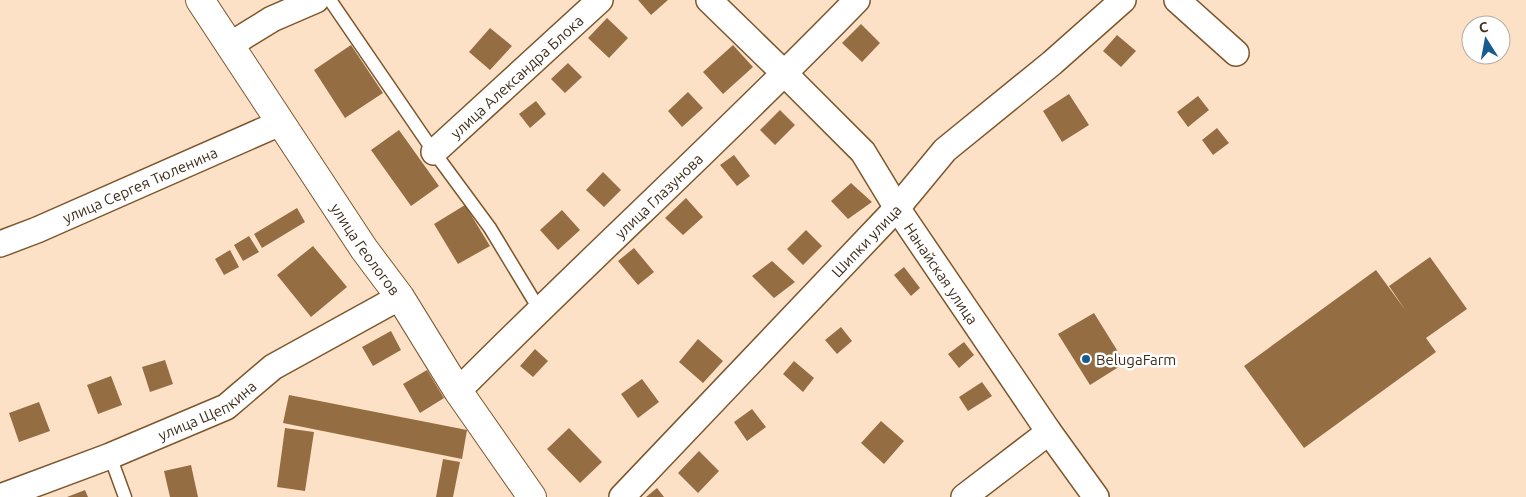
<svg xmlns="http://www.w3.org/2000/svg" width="1526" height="497" viewBox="0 0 1526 497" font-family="Ubuntu,sans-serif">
<rect width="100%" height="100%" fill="#fde1c7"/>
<path fill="#956d42" d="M638,0H668L651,15Z
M607,18L628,38L609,58L588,38Z
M861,24L880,43L862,62L842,43Z
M490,28L512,46L490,70L469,52Z
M1117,35L1136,51L1121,67L1103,51Z
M351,45L383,93L345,118L314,70Z
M733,45L753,67L723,94L703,72Z
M568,63L582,77L565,93L551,79Z
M688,92L703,108L682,127L668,111Z
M1069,94L1089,125L1062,142L1043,111Z
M1198,96L1209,110L1188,127L1177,112Z
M536,101L546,114L530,128L519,114Z
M780,110L795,125L775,145L760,130Z
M1217,128L1229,143L1213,155L1202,140Z
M399,130L439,186L411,206L371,150Z
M734,155L750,176L737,186L720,165Z
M603,172L621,190L604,207L586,190Z
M851,183L872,202L848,219L831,201Z
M686,198L703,217L683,235L665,218Z
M465,205L490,246L458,264L434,224Z
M297,208L305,222L262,248L254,234Z
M562,210L580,230L558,250L540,230Z
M806,230L822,246L803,265L787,249Z
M249,236L259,252L243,261L234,245Z
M313,246L347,287L311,317L277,275Z
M634,248L654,272L638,285L618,261Z
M230,250L239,267L224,275L215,259Z
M1430,257L1467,309L1426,338L1436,352L1304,448L1244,366L1376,270L1406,311L1389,286Z
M772,261L795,282L774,298L752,276Z
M904,267L920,288L911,296L894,275Z
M1094,313L1125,363L1090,385L1058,334Z
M841,327L852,341L837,354L825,340Z
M391,331L401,350L373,366L362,347Z
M698,339L723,361L703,383L679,362Z
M964,342L974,355L959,368L948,354Z
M535,349L548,361L533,377L520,366Z
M165,360L173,384L150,392L142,367Z
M794,361L814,378L803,392L783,374Z
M427,370L444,398L420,413L403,384Z
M111,376L122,405L98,414L87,385Z
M642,379L659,402L638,418L621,394Z
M982,382L992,396L968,411L959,397Z
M289,395L467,430L462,459L283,423Z
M39,402L50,431L19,442L9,413Z
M752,409L766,427L747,441L734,422Z
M881,421L904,441L884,464L861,443Z
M285,428L314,432L305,491L277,487Z
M569,428L602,462L580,483L547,449Z
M699,451L719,471L698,493L678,473Z
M443,459L460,462L453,497H436Z
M191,465L198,497H170L164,471Z
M657,488L664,497H646Z
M85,490L88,497H67Z"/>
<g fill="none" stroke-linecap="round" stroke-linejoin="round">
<g stroke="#7d562c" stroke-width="15">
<path id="service" d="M330,0L434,152L490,228L539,309
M110,456L125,497"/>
</g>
<g stroke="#7d562c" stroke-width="28">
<g id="minor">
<path id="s1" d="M709,0L785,74L863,152L897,208L1049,432L1096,497"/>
<path d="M1177,0L1236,53"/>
<path d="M230,45L272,19L316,0"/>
<path id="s2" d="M434,152L600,0"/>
<path id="s3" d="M0,244L37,230L280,123"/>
<path id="s4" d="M458,391C589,259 727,134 857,0"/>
<path id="s5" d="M0,497L110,456L226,407L273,367L400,297"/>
<path id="s6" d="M622,497L897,208L945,150L1052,63L1123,0"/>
<path d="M964,497L1049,432"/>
</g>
</g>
<g stroke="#7d562c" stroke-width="30">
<g id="tertiary">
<path id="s7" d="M200,0L364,249L400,297L458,391L532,497"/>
</g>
</g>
<use href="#service" stroke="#fff" stroke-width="12"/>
<use href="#minor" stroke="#fff" stroke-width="25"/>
<use href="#tertiary" stroke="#fff" stroke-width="28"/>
</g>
<circle fill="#175c91" stroke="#fff" stroke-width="2" cx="1086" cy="359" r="5"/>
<g text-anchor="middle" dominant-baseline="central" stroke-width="5" stroke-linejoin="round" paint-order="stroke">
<g font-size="15" fill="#3f2d1b" stroke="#fff">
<text stroke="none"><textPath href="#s2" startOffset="112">улица Александра Блока</textPath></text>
<text stroke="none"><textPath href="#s3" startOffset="152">улица Сергея Тюленина</textPath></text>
<text stroke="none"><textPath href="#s4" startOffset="280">улица Глазунова</textPath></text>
<text stroke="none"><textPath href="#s6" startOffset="354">Шипки улица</textPath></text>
<text stroke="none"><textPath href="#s7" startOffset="299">улица Геологов</textPath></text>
<text stroke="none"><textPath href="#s1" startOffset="361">Нанайская улица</textPath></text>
<text stroke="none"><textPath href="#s5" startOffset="225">улица Щепкина</textPath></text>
</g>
<g font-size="15" fill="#3f2d1b" stroke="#fff" text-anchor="start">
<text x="1096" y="359">BelugaFarm</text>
</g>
</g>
<g transform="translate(1486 40) rotate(349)"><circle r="24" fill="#ffffff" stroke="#b2aba4"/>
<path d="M0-4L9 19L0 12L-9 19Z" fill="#175c91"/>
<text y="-8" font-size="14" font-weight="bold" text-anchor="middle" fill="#3f2d1b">С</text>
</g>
</svg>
